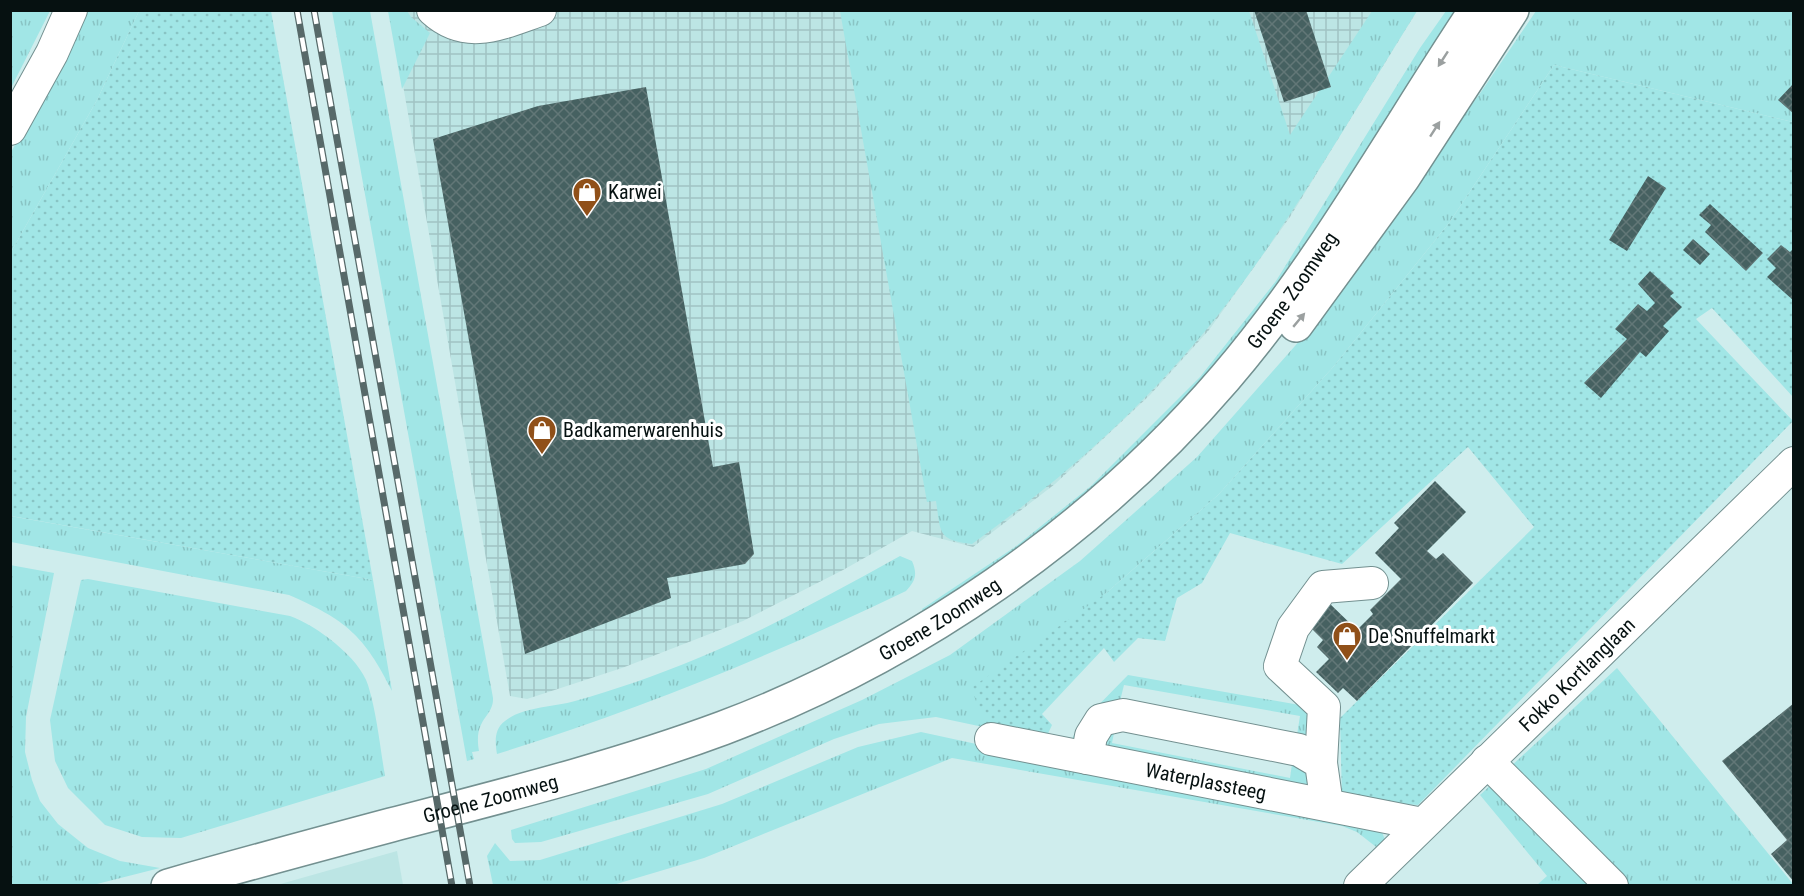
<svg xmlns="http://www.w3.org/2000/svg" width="1804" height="896" viewBox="0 0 1804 896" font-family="'Roboto Condensed',sans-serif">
<defs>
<pattern id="industrial-grid" width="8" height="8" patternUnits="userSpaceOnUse" patternTransform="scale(1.5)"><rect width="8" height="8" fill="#bce5e4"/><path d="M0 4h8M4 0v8" fill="none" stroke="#a0c3c3"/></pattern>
<pattern id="grass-tufts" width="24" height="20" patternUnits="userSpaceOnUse" patternTransform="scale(1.5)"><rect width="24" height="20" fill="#a1e6e6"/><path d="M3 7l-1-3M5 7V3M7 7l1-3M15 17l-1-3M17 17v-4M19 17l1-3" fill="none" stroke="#89c4c4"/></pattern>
<pattern id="park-dots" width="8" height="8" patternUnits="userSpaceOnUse" patternTransform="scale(1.5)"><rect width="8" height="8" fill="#a1e6e6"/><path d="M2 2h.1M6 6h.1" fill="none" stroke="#89c4c4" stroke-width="1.8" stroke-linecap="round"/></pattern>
<pattern id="building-cross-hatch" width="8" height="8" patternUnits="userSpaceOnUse" patternTransform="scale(1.5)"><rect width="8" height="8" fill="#466161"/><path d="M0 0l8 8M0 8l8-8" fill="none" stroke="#627777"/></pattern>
</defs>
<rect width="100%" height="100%" fill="#cfeded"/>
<path fill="#bce5e4" d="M397,851L403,885H277Z"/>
<path fill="url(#industrial-grid)" d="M390,11H1417L1290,217L1209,330L1150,395L1055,484L973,547L912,531L843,570L743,621L622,668L527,699L510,696Z"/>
<path fill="url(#grass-tufts)" d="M11,10L50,11L11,88L10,11Z
M86,11H139L97,100L11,252V152L69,53Z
M332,11H370L493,698C494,717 473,718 479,751L472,752L474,759L467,761Z
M388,11H407L411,17L430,33L402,89Z
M840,11H1249L1290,135L1372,11H1417C1352,114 1291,223 1215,319C1145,406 1063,479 972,544C937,540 941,533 936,501L927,502Z
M1446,11H1468L1207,388L1021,555L923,613L922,609L1015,547L1091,486L1200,377L1276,281L1420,48Z
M1536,11H1793V122L1554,65L1449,223L1334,366L1218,495L1105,594L988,728L936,717L879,724L834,739L708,794L541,842L515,843L512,839L511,830L706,769L862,700L950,655L1080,561L1197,457L1302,338L1481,92Z
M10,516L373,580L392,691C364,635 346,620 289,595L11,542Z
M900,556L912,561C918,575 915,581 906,591C773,655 638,710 497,754C495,742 494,729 505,721C522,707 554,707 575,701C615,690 657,675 696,659C766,630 833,593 900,556Z
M10,565L54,573L26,717L25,752L32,780L40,801L58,824L88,848L120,861L160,868L93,885H11Z
M88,579L290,616C316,625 360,658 368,685C377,714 380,747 385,776L181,838L142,837L105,825L68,788L55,761L50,720L81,580Z
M1617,668L1793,884V885H1537L1547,876L1480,795Z
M1128,675L1311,707L1307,736L1297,735L1300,716L1124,685L1120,701L1077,749L1068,747L1079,725Z
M1115,728L1112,743L1290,778L1292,764L1301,766L1309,775V789L1099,750Z
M921,732L1382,832L1385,840L1380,850L1357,832L1342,826L952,758L704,858L613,885H493L487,856L495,843L510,861L540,860L722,804L858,747Z"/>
<path fill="url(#park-dots)" d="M139,11H271L373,580L11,516V252L97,100Z
M1554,65L1793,122V397L1712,308L1696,319L1793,421L1418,805L1342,798L1340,718L1534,527L1468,447L1342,564L1230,533L1202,583L1177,598L1165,641L1138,638L1114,662L1104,648L1042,714L1052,725L1045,740L988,728L971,688L1105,594L1218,495L1334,366L1449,223Z"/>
<path fill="url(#building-cross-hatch)" d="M1254,10H1306L1331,87L1284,102Z
M1794,83V114L1778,100Z
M646,87L713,467L739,462L754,554L745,564L667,578L671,598L525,654L433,139L538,106Z
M1648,176L1666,188L1627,251L1609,240Z
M1710,204L1763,253L1746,271L1705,232L1711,225L1699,215Z
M1693,239L1710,254L1700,265L1683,250Z
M1781,245L1790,252L1794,248V301L1767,277L1776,268L1767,259Z
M1650,271L1674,293L1670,296L1682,307L1663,326L1669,331L1646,357L1640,352L1601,398L1584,383L1627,339L1615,329L1638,304L1647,311L1655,303L1638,284Z
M1435,481L1466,512L1427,551L1436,559L1443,553L1473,583L1357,701L1343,688L1338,693L1316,672L1329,659L1317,647L1323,640L1306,623L1328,602L1357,630L1373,614L1370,610L1401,579L1375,553L1399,528L1394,523Z
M1794,703V882L1771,854L1787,840L1722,761Z"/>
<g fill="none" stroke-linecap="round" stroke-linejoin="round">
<g stroke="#739090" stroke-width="34">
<g id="minor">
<path d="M433,10C467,41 502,23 540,10"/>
<path d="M10,129L52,53L71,10"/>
<path id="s1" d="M991,739L1422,824"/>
<path d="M1087,758L1091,736L1101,720L1123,715L1299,750L1321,763L1327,805"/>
<path d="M1487,761L1612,886"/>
<path d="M1321,763L1324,707L1280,666L1293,628L1323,587L1372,583"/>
<path id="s2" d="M1360,886L1794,463"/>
</g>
</g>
<g stroke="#739090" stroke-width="36">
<g id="major">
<path d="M1296,325L1403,178L1512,10"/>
<path id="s3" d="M168,886C242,865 316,845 391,825C502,796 615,768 723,728C914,656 1092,533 1225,378C1322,265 1394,133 1476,10"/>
</g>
</g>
<use href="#minor" stroke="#fff" stroke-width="32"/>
<use href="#major" stroke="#fff" stroke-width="33"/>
<g stroke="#576969" stroke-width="7">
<path id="rail" d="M297,10L452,886
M314,10L470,886"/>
</g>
<use href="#rail" stroke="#fff" stroke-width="4.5" stroke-dasharray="14" stroke-linecap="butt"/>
</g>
<defs><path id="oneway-solid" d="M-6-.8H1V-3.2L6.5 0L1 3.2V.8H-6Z" transform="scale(1.5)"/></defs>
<g fill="#9ba0a0">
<use href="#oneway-solid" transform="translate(1443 59) rotate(123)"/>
<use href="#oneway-solid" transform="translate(1435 129) rotate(-57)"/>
<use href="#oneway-solid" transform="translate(1299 320) rotate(-50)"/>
</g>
<defs>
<g id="shop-pin" transform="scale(1.5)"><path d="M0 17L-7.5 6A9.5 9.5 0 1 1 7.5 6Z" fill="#905019" stroke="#fff"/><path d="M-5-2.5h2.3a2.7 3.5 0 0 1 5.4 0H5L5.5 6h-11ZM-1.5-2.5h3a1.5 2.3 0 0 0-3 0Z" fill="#fff"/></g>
</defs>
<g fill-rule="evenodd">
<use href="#shop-pin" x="587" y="192"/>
<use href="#shop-pin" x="542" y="430"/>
<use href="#shop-pin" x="1347" y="636"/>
</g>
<g text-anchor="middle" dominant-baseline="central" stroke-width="6" stroke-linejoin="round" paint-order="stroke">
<g font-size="20" fill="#061111" stroke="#fff" text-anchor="start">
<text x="608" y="192">Karwei</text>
<text x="563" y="430">Badkamerwarenhuis</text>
<text x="1368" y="636">De Snuffelmarkt</text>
</g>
<g font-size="20" fill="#061111" stroke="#fff">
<text stroke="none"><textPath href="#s3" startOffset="1306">Groene Zoomweg</textPath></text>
<text stroke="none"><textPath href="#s3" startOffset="820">Groene Zoomweg</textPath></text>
<text stroke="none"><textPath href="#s2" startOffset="303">Fokko Kortlanglaan</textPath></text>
<text stroke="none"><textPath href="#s1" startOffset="219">Waterplassteeg</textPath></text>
<text stroke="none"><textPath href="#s3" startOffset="334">Groene Zoomweg</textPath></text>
</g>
</g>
<rect width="1804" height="896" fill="none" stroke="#061111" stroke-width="24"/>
</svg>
